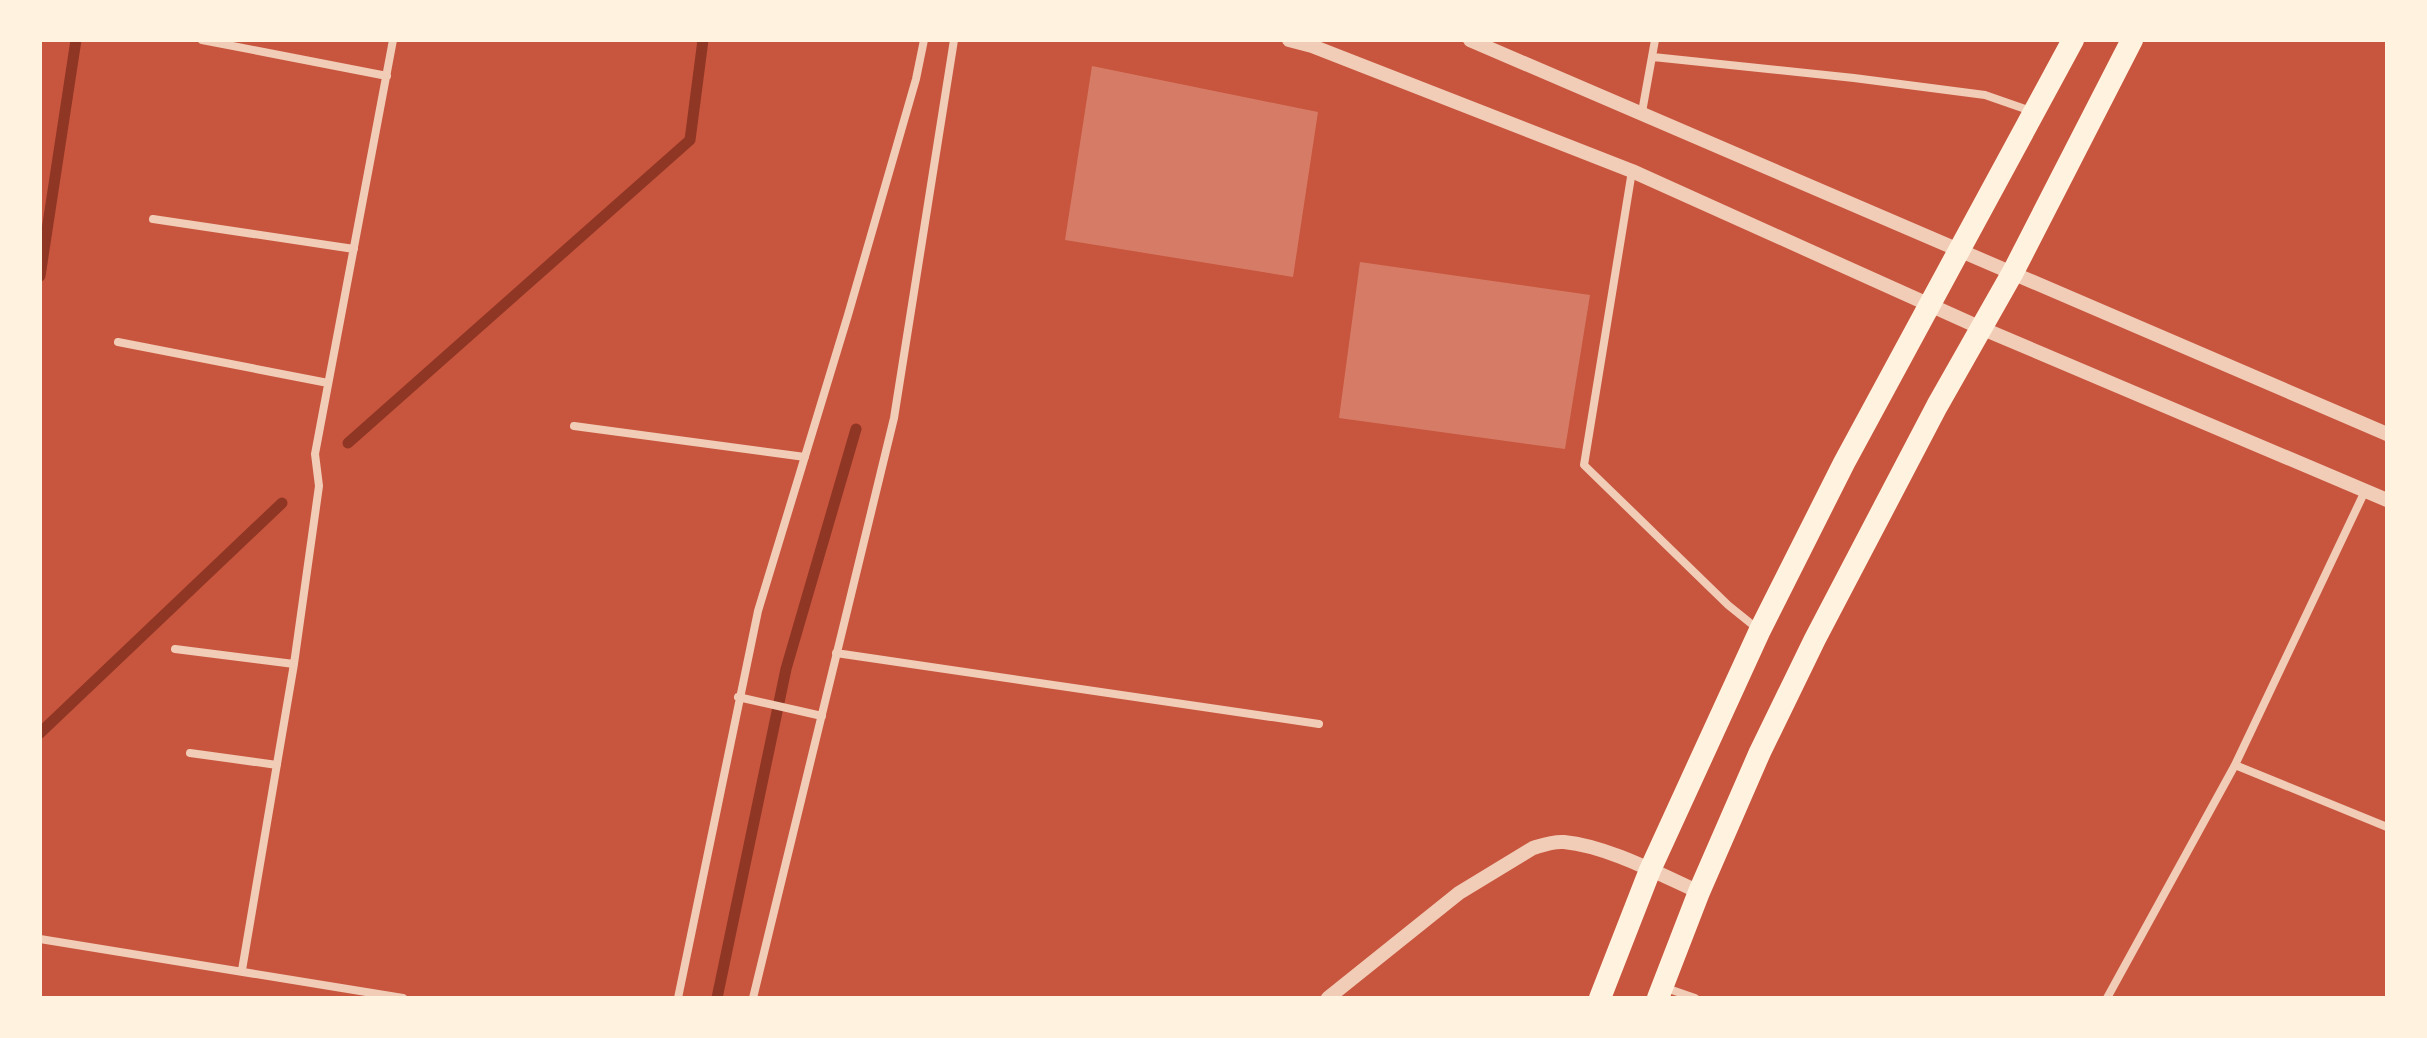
<svg xmlns="http://www.w3.org/2000/svg" width="2427" height="1038" viewBox="0 0 2427 1038" font-family="Overpass,sans-serif">
<rect width="100%" height="100%" fill="#c8553d"/>
<g fill="none" stroke-linecap="round" stroke-linejoin="round">
<path stroke="#8f3625" stroke-width="11" d="M40,276L76,40
M348,443L690,140L703,40
M40,733L282,503
M717,998L786,669L856,429"/>
</g>
<path fill="#d67c66" d="M1092,66L1318,112L1293,277L1065,240Z
M1360,262L1590,295L1565,449L1339,418Z"/>
<g fill="none" stroke-linecap="round" stroke-linejoin="round">
<path stroke="#f1ccb7" stroke-width="8" d="M202,40L387,76
M1653,57L1854,78L1985,95L2031,111
M1642,112L1655,40
M1632,171L1584,465L1728,605L1759,630
M153,219L354,249
M118,342L328,383
M574,426L805,457
M175,649L294,664
M836,653L1319,724
M738,697L822,716
M190,753L277,765
M2235,765L2387,827
M40,939L403,998
M242,970L294,664L319,486L315,454L393,40
M1663,987L1695,998
M678,998L758,611L848,315L916,79L924,40
M753,998L894,418L954,40
M2107,998L2235,765L2365,491"/>
<path stroke="#f1ccb7" stroke-width="14" d="M1289,40L1312,46L1632,171L1981,328L2387,500
M1470,40L2387,434
M1328,998L1459,893L1533,848C1543,845 1553,841 1564,842C1607,846 1659,874 1699,892"/>
<path stroke="#fff3e0" stroke-width="22" d="M1600,998L1650,870L1760,630L1844,463L2073,40
M1658,998L1699,892L1760,752L1815,639L1937,406L2013,272L2132,40"/>
</g>
<rect width="2427" height="1038" fill="none" stroke="#fff3e0" stroke-width="84"/>
</svg>
